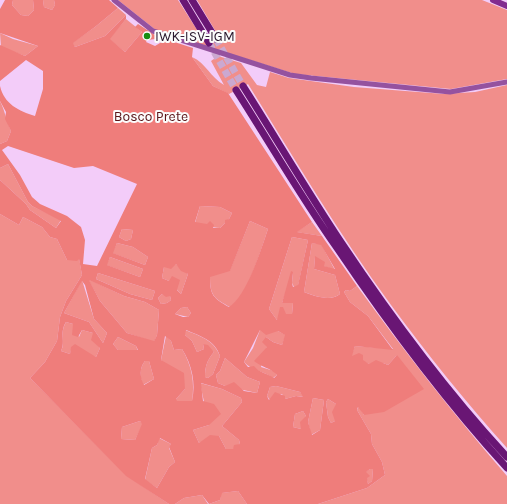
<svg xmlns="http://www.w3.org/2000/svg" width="507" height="504" viewBox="0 0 507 504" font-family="Karla,sans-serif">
<rect width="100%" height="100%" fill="#f3ccf9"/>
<path fill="#f18e8b" d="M13,0H33L34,10L28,16L21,15L12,5Z
M43,0H54L55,5L52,10L44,7Z
M118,0H178L206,44L219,37L197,0H482L507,10V79L451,89L295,74L157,31Z
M118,8L126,15L105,36L75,47L72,43L95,27Z
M126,19L142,32L125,52L109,39Z
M0,33L13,39L38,46L25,56L1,47Z
M218,56L241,63L257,85L266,87L270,72L289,78L354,87L444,94L475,92L507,85V448C466,402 427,354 391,305C339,234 294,158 248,84L229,94L213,86L192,57C206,63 210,77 224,85L211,61Z
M0,101C5,111 6,120 11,131L7,141L0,144Z
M8,164L28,202L32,206L61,220L56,228L30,210L26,204L0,180V168Z
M200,206L220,207L232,213L229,219L220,228C211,228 204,224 195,223Z
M0,214L19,225L23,217L42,227L50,237L57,239L67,260L79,258L82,275L66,301L60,317L57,341L45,362L30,378L126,475L169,504H0Z
M250,221L268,229C261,249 248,296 230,307C213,298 210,295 210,276L230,270Z
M312,222L322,236L296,232Z
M122,229L133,230L131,239L126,241L119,237Z
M292,237L308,240L298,286L294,287L292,283L293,272L282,303H293L292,314H286L277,320L269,309Z
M117,243L133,247L148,257L145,265L112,253Z
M312,243L321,244L335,270L323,266L315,257L314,269L335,275L340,294C330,302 315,296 304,292Z
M110,257L143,269L140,277L106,265Z
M176,264L188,274L181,294L169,281L162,278L164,267Z
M98,273L155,291L152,300L130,294L96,279Z
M88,279L124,296L145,302L159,310L157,335L154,342L127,333L100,301Z
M82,280L94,319L107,333L103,343L89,322L64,313Z
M357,286C405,352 454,415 507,476V504H318L367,488L385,475L382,462L372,444L371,434L357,410L359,406L364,415L397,355L388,365L383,363L369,364L351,356L355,346L393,349L368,316L350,302L344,292L346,290L350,291Z
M162,294L170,296L171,300L167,303L161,304L158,298Z
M187,307L191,313L188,317L175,314L181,308Z
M66,322L73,324L79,337L82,330L93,333L100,348L96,357L71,350L70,354L61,351C66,342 59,334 66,322Z
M185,330C200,336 214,340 220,356L213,374L208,378L205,377C205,367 207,360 214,352L203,344L204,349L197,352L192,341L185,335Z
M260,330L278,331L286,335L282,345L273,342L266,337L267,347L261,367L274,371L277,375L273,378C264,371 252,371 244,362L253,348Z
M166,336L171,341L174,350L182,349C192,366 195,382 192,402L176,401V399L185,389L161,360Z
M118,337L136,346L138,351L118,350L113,344Z
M225,358L247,377L260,382L257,393L225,386L218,383L216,375L220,371Z
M145,361H149L154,379L143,385C140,378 139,368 145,361Z
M200,383L222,389L241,398L242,402L222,426L239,440L240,444L233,449H226L219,436L199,443L193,430L209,425Z
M276,386L300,392L304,397L296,396L285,399L282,394H278L270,400L267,396L270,387Z
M313,398L324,400L320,430L311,435L308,422Z
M328,399L336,404L335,421L331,423L328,417L326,402Z
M303,411L306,416L301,429L293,427L295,414Z
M140,421L143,424L135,440L121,439L122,427Z
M159,438L171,444L169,448L175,462L169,467L157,488L145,480L152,448L157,445Z
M370,469H373L372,481L368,484L365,472Z
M238,491L247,504H209L220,500L221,493Z
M202,495L208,504H175L184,498Z"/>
<path fill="#ef7d7b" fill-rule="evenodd" d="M5,0H13L12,5L21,15L28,16L34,10L33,0H43L44,7L52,10L55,5L54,0H109L118,8L95,27L73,43L75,47L105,36L126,15V19L110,39L125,52L142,32L135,27L138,24L158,37L156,39L147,40L146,42L155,46L165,40H168L193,48L192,57L213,86L228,93L312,222L297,232L322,236L324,239L357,286L350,291L346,290L344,292L350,302L368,316L393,350L355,346L352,356L359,353L363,355V360L369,364L376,360L388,365L397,355L424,389L384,412L364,415L358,407L357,410L371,434L372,444L382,462L385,475L367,488L318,504H247L238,491L222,493L220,500L209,504L202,495L184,498L175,504H169L126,476L30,378L45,362L57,341L60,317L66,301L82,275L79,259L77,261L67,260L57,239L50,237L42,227L23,217L19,225L0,214V180L26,204L30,210L56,228L61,221L32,206L28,202L8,164L0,168V144L7,141L11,131L5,119L6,112L0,101V86C4,104 19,111 35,116L43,89V71L26,60L0,81V45L25,56L38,46L0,33V9ZM8,146L74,168L93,166L137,184L97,266L83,264L85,240L81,227L67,216L40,204L32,197L20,175L2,150ZM200,206L220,207L232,213L229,219L225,220V223L220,228H213L214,225L210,221L207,224L195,222ZM250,221L268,229C261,249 247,296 229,307C213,298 210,295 210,277L230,271ZM122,229L133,230L131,239L126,241L119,237ZM292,237L308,240L298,285L293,287L292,283L293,272L291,271L282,303H293L292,314H286L283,307H280L277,320L269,309ZM117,243L133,247L148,257L145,265L113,253ZM312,243L321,245L335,269L324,266L325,262L315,256L314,269L335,275L340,294C331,302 314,296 304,292ZM110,257L143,269L140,277L107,265ZM176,264L181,271L188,274L181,294L177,290L180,280L172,276L169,281L162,278L164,267L171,269ZM98,273L155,291L152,300L130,294L96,279ZM89,280L124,296L145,302L159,310L157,335L154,341L127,333L100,301ZM82,281L85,285L94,319L107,333L103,343L89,322L64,313ZM162,294L166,297L170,296L171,300L167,303L161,304L158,298ZM187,307L191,313L188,317H183L175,314L181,308ZM66,322L73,324L72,335L78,337L82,330L93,333L91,340L100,348L96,357L75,344L71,347L70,354L61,351C66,341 59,333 66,322ZM186,330C200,336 215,340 220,356L213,374L208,378L205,377C205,367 207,360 214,352L208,345L203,344L204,349L197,352L192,341L185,335ZM260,330L266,335L278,331L285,335L282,345L273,342L266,337L262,342L267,347L254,361C261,367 271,368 277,375L274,378C267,373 259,373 254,366L248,367L244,362ZM165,336L171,341L174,350L182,349C192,365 196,383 192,401H177L176,399L185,389L184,373L161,360ZM118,337L136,346L138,350H118L113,344ZM225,358L247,377L260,382L257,393L244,391L234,382L225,386L218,383L216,375L220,371ZM145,361H149L154,379L144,385C140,378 139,368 145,361ZM201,383L222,389L241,398L242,402L222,426L239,440L240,444L234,445L233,449H226L219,436L210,435L199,443L193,430L209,425L221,414L214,404L203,401ZM276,386L300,392L303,397L296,396L285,399V396L275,392L269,400L267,396L270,387ZM313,398L324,400L320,430L312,435L308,422ZM328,399L336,404L332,412L335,421L331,423L328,417L326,402ZM303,411L306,416L300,422L301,429L293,427L295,414ZM140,421L142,424L135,440L121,439L122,427ZM160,438L171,444L169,447L175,462L169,467L157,488L145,479L152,448L157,445ZM370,469H373L372,481L368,484L367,478L370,476L366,472Z"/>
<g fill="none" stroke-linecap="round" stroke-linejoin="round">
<path stroke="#cba8d0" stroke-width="7" stroke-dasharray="7 3.5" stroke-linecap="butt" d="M216,39L243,86
M209,43L236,90"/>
<path stroke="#95529f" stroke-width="5" d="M114,0L153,31L290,75L311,78L450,92L507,82"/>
<path stroke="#822c8f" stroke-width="6" d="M493,0L507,6"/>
<path stroke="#691674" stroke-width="7" d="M183,0L209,43
M192,0L216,39
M243,86C276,138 307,191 341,242C391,317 446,391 507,457
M236,90C270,143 301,197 337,248C389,325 445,400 507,468"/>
</g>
<circle fill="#178c12" stroke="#fcfcfc" stroke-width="1.5" cx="147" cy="36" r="4"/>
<g text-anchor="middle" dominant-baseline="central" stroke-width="4" stroke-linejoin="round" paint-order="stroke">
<g font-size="14" fill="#2a182d" stroke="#fcfcfc" text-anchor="start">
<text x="155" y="36">IWK-ISV-IGM</text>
</g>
<g font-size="14" fill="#5a1418" stroke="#fcfcfc">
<text x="151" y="116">Bosco Prete</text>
</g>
</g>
</svg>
